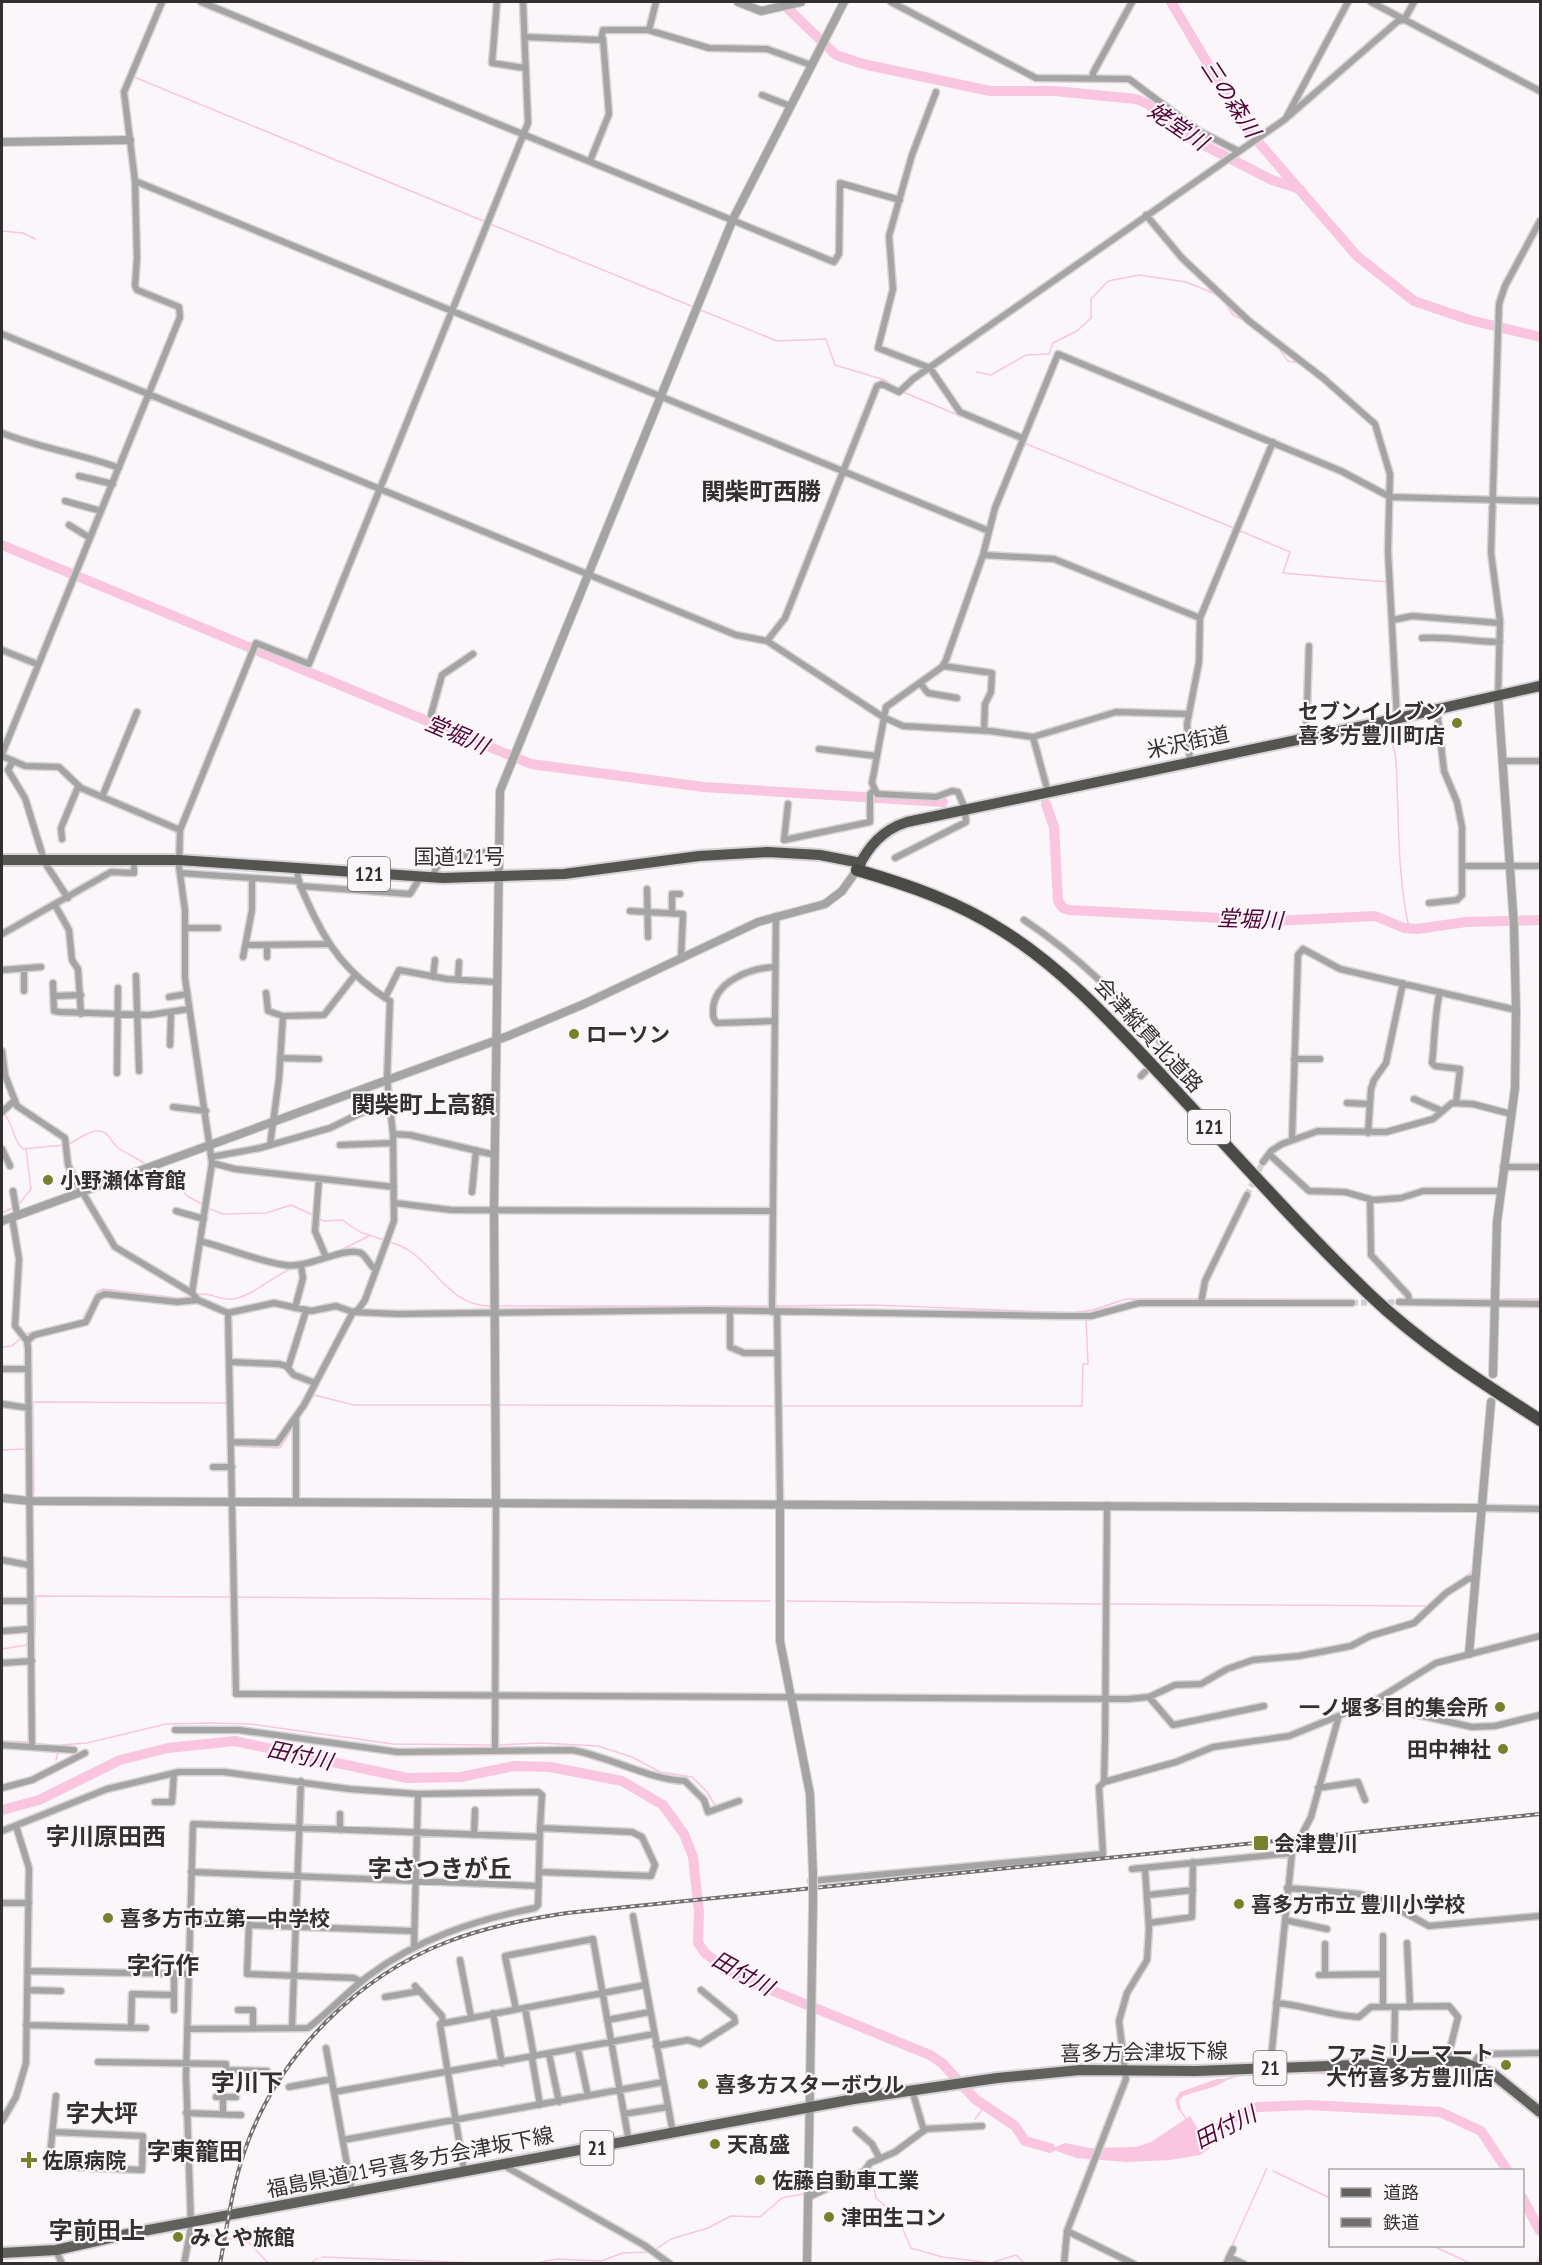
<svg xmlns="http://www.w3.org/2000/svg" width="1542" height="2265" viewBox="0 0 1542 2265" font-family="'PT Sans Narrow','Noto Sans JP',sans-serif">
<rect width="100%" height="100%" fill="#fbf6f9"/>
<path fill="#fac5df" d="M135,1831L159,1832L158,1848H135Z
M1217,2079H1229L1216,2086L1183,2096L1179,2101L1181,2108L1178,2110L1175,2100L1180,2092Z
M1190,2116L1210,2148L1200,2155L1170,2160L1127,2162L1076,2158L1035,2143L1055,2147L1065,2143L1090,2148L1136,2147L1151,2142Z"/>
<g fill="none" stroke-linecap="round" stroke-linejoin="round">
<path stroke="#fac5df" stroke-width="1.5" d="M134,77L486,222
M490,224L694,307
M2,231L23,233L35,239
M1225,303L1233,315L1245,321
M698,309L777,341L826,339L835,365L885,380L896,388
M1256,330L1280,350L1288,361L1300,363
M30,342L76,361
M977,372L991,375L1026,355L1049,354L1053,343L1077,331L1091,318V299L1108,281L1139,275L1186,282L1218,295
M903,392L1020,441
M1024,443L1234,528
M1380,450L1384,465
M1385,491L1387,481
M1238,530L1290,552L1283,573L1388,582
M1389,725C1389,736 1395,749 1396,761C1399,815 1397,875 1409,928
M4,1114C14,1124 12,1140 23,1149L64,1145
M69,1144C79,1139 95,1126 105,1133C111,1136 112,1144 118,1148C127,1154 137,1158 147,1165
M153,1170L170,1175L187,1196L204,1205
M18,1205L31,1189L26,1149
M207,1208L223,1214L266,1213L291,1205L313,1215
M2,1213L14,1207
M317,1218L324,1221L342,1220L360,1232L384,1240
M389,1242C434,1252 441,1307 493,1306
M339,1251L369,1236
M196,1295C210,1291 219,1301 233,1299C255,1295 272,1276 293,1268
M1203,1299L1346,1300
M1497,1299H1540
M1440,1300L1492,1299
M498,1306H769
M774,1306L873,1305L1072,1313L1093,1310L1126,1299H1198
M82,1320L97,1292L103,1289L178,1298L191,1297
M24,1334L46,1329
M2,1347L12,1346L21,1338
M498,1405L775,1406
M780,1406H1082L1083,1364H1088L1086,1317
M299,1418L314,1395L354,1405H493
M228,1434L229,1446
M234,1446L280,1448L293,1427
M2,1450L27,1449
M34,1493L33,1402L226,1403
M1467,1576L1473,1570
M237,1597L493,1599
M498,1599L770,1601
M787,1601L1104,1604
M1109,1604L1428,1606
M32,1635H35L36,1596L232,1597
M2,1649L27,1645
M2,1741L30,1742
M61,1745L87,1743L166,1724L210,1723L250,1724L393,1744L492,1745
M497,1745L541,1743L598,1746L632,1757L660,1772L692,1777L707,1792L716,1807
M56,1760L58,1752
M1226,2079L1242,2075L1311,2073L1367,2076L1425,2086L1440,2085
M1179,2108L1186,2119
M975,2119L985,2106
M926,2125H945
M890,2151L921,2129
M870,2168L876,2198L897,2216L911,2248L942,2257L991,2263L1016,2255L1025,2264
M1273,2171L1330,2198
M198,2233L248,2242L269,2264
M1232,2246L1267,2168
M1433,2246L1472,2264
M656,2249L671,2239L708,2228L731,2216L760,2217L782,2198L803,2194
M322,2257L504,2264
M180,2264L187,2233
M309,2264L318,2258
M532,2264L557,2259L601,2261L623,2253L649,2252
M1534,2264L1540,2258"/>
<path stroke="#fac5df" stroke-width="10" d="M781,2L836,55L863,64L990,91H1055L1136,99L1148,104L1184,135L1272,180L1300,189
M1171,2L1246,128L1357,256L1414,301L1470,320L1540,337
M2,545L531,764L704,787L943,802
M1046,804L1054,827L1058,901L1063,908L1069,910L1275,921L1375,916L1404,928L1417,929L1466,922L1540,920
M2,1810L39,1800L120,1760L168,1748L235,1741L407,1778L461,1777L514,1766L550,1767L622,1781L663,1805L684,1834L693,1857L699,1912L698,1943L705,1953L726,1969L756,1984L930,2055L942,2063L975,2099L1015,2126L1025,2141L1050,2148
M1193,2145L1243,2112L1258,2107L1309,2105L1440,2112L1481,2131L1507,2170
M1522,2197L1540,2231"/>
<path stroke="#d3ced1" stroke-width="6" stroke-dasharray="6 3" stroke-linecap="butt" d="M1145,1072L1165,1053
M1247,1195L1263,1162
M1352,1303L1399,1302"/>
<g stroke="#d7d2d5" stroke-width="9">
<path id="minor" d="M201,2L834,262L839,254L840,183L900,200
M497,2L492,63L525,68
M891,2L1036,78L1129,79L1199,131L1238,151
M1371,2L1540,91
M649,30L656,2
M525,37L601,40L603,30H648L709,48L767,49L811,65
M1093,79V73L1132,2
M936,92L912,155L889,236L893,289L878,348L930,368L960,412L1022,438
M762,95L790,106
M1287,116L1348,2
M590,161L609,114L603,39
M135,181L989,531
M1146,215L1182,258L1249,321L1323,378L1375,424L1390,474L1388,551L1397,719
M2,334L736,635L767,641L883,717L903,726L990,731L1033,737L1116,712L1187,714
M2,433C40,448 81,454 119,468
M79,476L113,484
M65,501L101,511
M69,525L90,538
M983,555L1054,559L1200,618
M1393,620L1412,616L1500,623
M1422,638C1451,636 1472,642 1500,642
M767,641L785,618L877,386L882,384L899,392L913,379L1284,120L1398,21L1404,20L1414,2
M2,650L37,664
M943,666L992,673L991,692L985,704L984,731
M920,683L928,693L957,698
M1498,696L1500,621L1491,553L1499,304L1505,286L1540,221
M431,715L442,675L473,654
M1033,737L1048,792
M1306,738L1309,646
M819,749L876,756
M2,754L180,317L179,307L137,290L135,286L137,258L135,181L124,92L162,2
M2,756L25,766L59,767L81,788L180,830
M13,761L8,770L25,798L45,863L68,898
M1503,761H1540
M1190,762L1187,724L1199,662L1200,618L1273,442
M102,797L137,712
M788,804L784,840L870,822V794L874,790
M62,839L61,828L78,787
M895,858L966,822L965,809L958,792L952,791L936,797L877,794L872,783L886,707L942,667L946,660L983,555L995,508L1058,354L1341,471L1390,497L1540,501
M1462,866H1540
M180,873L298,881
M432,877C435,871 437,865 442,861C446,857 488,852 498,850
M300,886L410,894L421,876
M647,889L648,937
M1429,903L1457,900L1462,895V827L1457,802L1444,771L1437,710
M55,905L69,930L72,960L78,969L81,1014
M630,911L683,914L681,959
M672,913V894H680
M1024,920C1079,956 1123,1002 1168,1050L1165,1053
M185,928H218
M2,934L111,872L134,873V859
M250,945L328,944
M243,957L252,910V878
M267,957V945
M2,970L41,967
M136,976L139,1071
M433,977L435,960
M458,980L459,962
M53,983L54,1011L60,1012L149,1015L189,1009
M24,991V969
M1440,992C1434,1016 1435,1039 1432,1063L1435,1066L1460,1069L1456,1103
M266,993L268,1011L283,1016
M54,996L81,995
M169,997L187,994
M385,998L399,970L447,979L495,982
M775,1021L717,1023C713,1019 713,1016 713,1010C714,981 751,968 775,967
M170,1045L171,1013
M2,1051L5,1075L17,1106L65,1138L68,1165L74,1178L115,1247L192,1293L198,1300L228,1313L274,1303L311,1311L336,1306L353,1312L398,1314L709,1310L1062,1316H1091L1139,1303H1352
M280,1058L319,1059
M1294,1059H1320
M117,1073L118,988
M1141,1076L1145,1072
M1414,1099L1442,1111
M1347,1103L1370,1104
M173,1107L206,1111
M2,1112L15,1100
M1368,1133L1371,1089L1374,1080L1386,1063L1403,983
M393,1134L410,1135L495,1155
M1292,1140L1298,955L1303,949L1340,969L1516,1010
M270,1145L279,1079L283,1016L324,1015L355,975
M340,1145L392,1143
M2,1149L10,1166
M1269,1154L1309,1191L1345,1192L1373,1200L1401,1198L1423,1191H1500
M211,1157L260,1148L330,1128L390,1099
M1263,1162L1271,1151L1282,1144L1318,1131L1386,1132L1433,1119L1452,1103L1473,1104L1511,1114
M212,1163L235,1169L394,1187
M1503,1167H1540
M319,1179L315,1231L326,1257
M13,1191L17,1215
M472,1192L476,1150
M1370,1199L1371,1255L1408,1295L1409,1301
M395,1203L451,1210L773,1211
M176,1211L204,1219
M12,1217L19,1259L15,1326L27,1341L28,1348L32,1747
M200,1241C228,1248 257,1261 285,1265C308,1269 344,1246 361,1253C366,1256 370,1266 376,1270
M192,1293L212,1163L185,978V910L179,867L180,830L256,643L309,664L528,123L523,2
M1399,1302L1540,1304
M1201,1303L1205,1281L1247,1195
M295,1308L303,1278L301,1265
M730,1311V1347L744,1353H777
M772,1312L776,916
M777,1312L780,1503
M228,1313L236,1694L1127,1699L1149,1697L1175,1685L1201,1684L1227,1669L1253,1660L1299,1656L1351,1646L1370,1636L1414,1623L1446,1593L1468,1579L1475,1578
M27,1341L34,1335L86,1322L98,1297L105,1294L177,1302L198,1300
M229,1362L279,1364L286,1366L294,1375L315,1383
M288,1368L306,1311
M2,1369H28
M2,1404L29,1408
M232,1442L277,1443L304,1405L353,1312L358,1310L365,1300L394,1221L393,1134L387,1079L390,1001C347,974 327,946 307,901C302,890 298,882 297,870
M213,1467H232
M296,1501V1418
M1482,1508L1540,1509
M2,1560L29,1565
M2,1601H30
M4,1631L30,1629
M2,1663L32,1661
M1149,1697L1173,1725L1264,1706
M1369,1704L1472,1727L1495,1726L1540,1715
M175,1730H239L398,1752L572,1750C611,1757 647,1779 685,1781L704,1800L708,1812L739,1801
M2,1745L74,1750
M495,1751L496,1502
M1104,1782L1176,1762L1213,1747L1289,1736L1373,1702L1436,1663L1540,1636
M2,1788L32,1780L85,1753
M1318,1788L1358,1782L1365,1800
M155,1802H172L174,1773
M340,1830V1814
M2,1831L107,1789L179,1772H224L349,1789L418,1794L538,1792L542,1795L540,1828
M474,1835L475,1810
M1132,1869L1292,1853
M191,1872L538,1886
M811,1881L1103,1854L1099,1787L1104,1782L1105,1743L1107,1505
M1287,1888L1360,1894L1383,1901L1429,1926L1540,1916
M1147,1895L1193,1890
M2,1903H29
M633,1916L673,2133
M1285,1920L1327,1929
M190,1923L413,1931
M1149,1923L1192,1917L1193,1862
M249,1924L247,1974L354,1978L361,1982
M1383,1936V2007
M1407,1943L1410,2007
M414,1947L418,1794
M460,1960L471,2017
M28,1971L188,1974
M1319,1975L1383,1974
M1325,1975V1944
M415,1986L442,2016L443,2023
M27,1990L61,1991
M385,1997L420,1991
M1276,2003C1305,2005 1330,2016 1359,2017L1371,2007L1449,2006L1458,2017L1447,2061
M525,2008L534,2057
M516,2009L505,1956L593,1939L629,2142
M174,2010V1973
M238,2010H253V2027
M493,2013L502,2063
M607,2020L650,2012
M26,2025L146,2028
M131,2027L132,1994L174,1995
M292,2028L301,1781
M187,2029L308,2028C329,2012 346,1993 367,1977C417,1939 475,1920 535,1908L538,1905L540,1828L632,1832L642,1837L655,1865L651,1876L539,1872
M656,2046L688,2040L700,2044L735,2022L734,2017L701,1990
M326,2048L352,2192
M578,2049L588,2096
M549,2054L559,2102
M532,2058L540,2105
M98,2062L226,2064V2070L267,2071
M1394,2063L1395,2007
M1473,2065L1478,2057L1487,2054L1540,2053
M1270,2069L1292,1853L1311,1817L1338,1719
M289,2087L332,2079
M912,2090L924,2131
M334,2092L654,2034
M216,2097H236
M186,2113L241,2115
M223,2114V2097
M624,2114L667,2107
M2,2121L16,2097L26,2063L29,1868L16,1826
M856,2130L872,2144L880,2159
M53,2132L143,2136L142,2170L49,2166L56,2096
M343,2140L663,2082
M143,2149L187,2151
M503,2165L644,2245L670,2264
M464,2171L440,2024L645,1985
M809,2197L864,2171L870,2163L895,2152L926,2129L982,2126
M56,2250L62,2264
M1229,2257L1244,2264
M184,2264L191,2227L186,2075L193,1824L540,1837
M1064,2264L1067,2232
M1134,2264L1067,2231L1126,2079L1119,2021L1127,1993L1147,1960L1149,1929L1145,1869
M1226,2264L1233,2249"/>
</g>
<g stroke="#d7d2d5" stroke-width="10">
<path id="tertiary" d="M738,2L761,11L801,2
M2,142L130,140
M2,1221L508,1036L584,1004L758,922L825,904L842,891L857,870
M1493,1374L1497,1222L1515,1088L1516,1010L1514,926L1498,696
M2,1498L30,1501L1482,1508
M496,1502L494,1210L500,791L733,219L844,2
M780,1503V1641L810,1794L813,1875
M1469,1654L1491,1402
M807,2264L813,1905"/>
</g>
<g stroke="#d7d2d5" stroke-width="14">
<path id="primary" d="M2,2253L56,2250L132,2233L854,2099L997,2078L1080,2070L1196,2071L1459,2061L1493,2074L1540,2112"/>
</g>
<g stroke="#d7d2d5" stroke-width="14">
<path id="trunk" d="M2,860H179L443,878L564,874L699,856L768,852L820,855L861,863
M857,869C869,846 882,830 907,822L1368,725L1540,686"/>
</g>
<g stroke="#d7d2d5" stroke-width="15">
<path id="motorway" d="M857,870C909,885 958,902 1003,931C1065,970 1113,1024 1163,1077C1231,1150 1297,1225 1369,1294C1420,1343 1481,1382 1540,1420"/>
</g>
<use href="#minor" stroke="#a4a5a3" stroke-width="6"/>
<use href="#tertiary" stroke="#a4a5a3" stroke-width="8"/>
<use href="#primary" stroke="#60615d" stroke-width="10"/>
<use href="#trunk" stroke="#545551" stroke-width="10"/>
<use href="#motorway" stroke="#494945" stroke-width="12"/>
<g stroke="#726f71" stroke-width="4">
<path id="rail" d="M220,2264C228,2222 233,2179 249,2139C283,2051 359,1976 447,1942C486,1927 526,1919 567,1913L1540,1814"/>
</g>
<use href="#rail" stroke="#fbf6f9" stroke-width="1.5" stroke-dasharray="4.5" stroke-linecap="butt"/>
<g stroke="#d7d2d5" stroke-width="10" stroke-linecap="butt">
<path id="tertiary-bridge" d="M813,1905V1875"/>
</g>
<use href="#tertiary-bridge" stroke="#a4a5a3" stroke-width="8"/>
</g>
<g fill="#79802b" stroke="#fbf6f9" stroke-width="2">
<circle cx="1457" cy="723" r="6"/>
<circle cx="574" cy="1034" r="6"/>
<circle cx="48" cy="1180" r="6"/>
<circle cx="1500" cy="1707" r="6"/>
<circle cx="1503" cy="1749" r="6"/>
<rect x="1253" y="1835" width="16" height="16" rx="3"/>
<circle cx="1239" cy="1904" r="6"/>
<circle cx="108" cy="1918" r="6"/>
<circle cx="1506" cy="2065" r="6"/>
<circle cx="703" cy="2084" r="6"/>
<circle cx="715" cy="2144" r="6"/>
<path d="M26 2151h6v6h6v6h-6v6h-6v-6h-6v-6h6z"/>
<circle cx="760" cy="2180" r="6"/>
<circle cx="829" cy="2217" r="6"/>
<circle cx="178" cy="2237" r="6"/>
</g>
<g text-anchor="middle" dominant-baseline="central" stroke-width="4.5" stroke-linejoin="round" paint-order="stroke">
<g fill="#fbf6f9" stroke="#6e6b6d" stroke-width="1.5">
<rect x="348" y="857" width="42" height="34" rx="4.5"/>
<rect x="1188" y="1110" width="42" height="34" rx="4.5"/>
<rect x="1253.5" y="2051" width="33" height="34" rx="4.5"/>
<rect x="580.5" y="2131" width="33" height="34" rx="4.5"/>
</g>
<g font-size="20" font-weight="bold" fill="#323031">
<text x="369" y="874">121</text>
<text x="1209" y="1127">121</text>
<text x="1270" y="2068">21</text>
<text x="597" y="2148">21</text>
</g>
<g font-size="21" font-weight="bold" fill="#323031" stroke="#fbf6f9" text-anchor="start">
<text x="1445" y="711" text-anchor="end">セブンイレブン<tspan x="1445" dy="24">喜多方豊川町店</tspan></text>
<text x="586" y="1034">ローソン</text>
<text x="60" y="1180">小野瀬体育館</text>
<text x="1488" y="1707" text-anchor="end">一ノ堰多目的集会所</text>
<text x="1491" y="1749" text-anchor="end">田中神社</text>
<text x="1274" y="1843">会津豊川</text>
<text x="1251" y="1904">喜多方市立 豊川小学校</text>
<text x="120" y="1918">喜多方市立第一中学校</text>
<text x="1494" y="2053" text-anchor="end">ファミリーマート<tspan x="1494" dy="24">大竹喜多方豊川店</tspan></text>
<text x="715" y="2084">喜多方スターボウル</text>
<text x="727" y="2144">天髙盛</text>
<text x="42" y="2160">佐原病院</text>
<text x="772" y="2180">佐藤自動車工業</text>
<text x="841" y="2217">津田生コン</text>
<text x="190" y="2237">みとや旅館</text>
</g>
<g font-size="21" fill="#323031" stroke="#fbf6f9">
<text transform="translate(1188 742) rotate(-12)">米沢街道</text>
<text x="459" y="856">国道121号</text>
<text transform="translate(1149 1035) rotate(47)">会津縦貫北道路</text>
<text transform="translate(1144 2052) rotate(-1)">喜多方会津坂下線</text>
<text transform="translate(410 2162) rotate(-11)">福島県道21号喜多方会津坂下線</text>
</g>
<g font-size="22" font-style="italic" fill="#500536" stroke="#fbf6f9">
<text transform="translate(1231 98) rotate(57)">三の森川</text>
<text transform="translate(1178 126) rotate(34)">姥堂川</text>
<text transform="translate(457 734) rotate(23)">堂堀川</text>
<text transform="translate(1250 919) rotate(2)">堂堀川</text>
<text transform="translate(300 1755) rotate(12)">田付川</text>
<text transform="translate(743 1973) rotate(29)">田付川</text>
<text transform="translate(1225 2127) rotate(-27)">田付川</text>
</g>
<g font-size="24" font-weight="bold" fill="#323031" stroke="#fbf6f9">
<text x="761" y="491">関柴町西勝</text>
<text x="423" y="1104">関柴町上高額</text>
<text x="106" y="1836">字川原田西</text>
<text x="440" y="1868">字さつきが丘</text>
<text x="163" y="1965">字行作</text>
<text x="247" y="2082">字川下</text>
<text x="102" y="2113">字大坪</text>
<text x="195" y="2151">字東籠田</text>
<text x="97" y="2230">字前田上</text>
</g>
</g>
<rect width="1542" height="2265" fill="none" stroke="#323031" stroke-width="6"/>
<rect x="1329" y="2169" width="195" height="78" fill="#fbf6f9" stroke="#aba7a9" stroke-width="1.5"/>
<rect x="1341" y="2188" width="30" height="9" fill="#60615d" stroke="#aba7a9" stroke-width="1.5"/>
<text x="1383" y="2199" font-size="18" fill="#323031">道路</text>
<rect x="1341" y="2218" width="30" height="9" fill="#726f71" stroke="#aba7a9" stroke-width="1.5"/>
<text x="1383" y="2229" font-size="18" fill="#323031">鉄道</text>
</svg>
